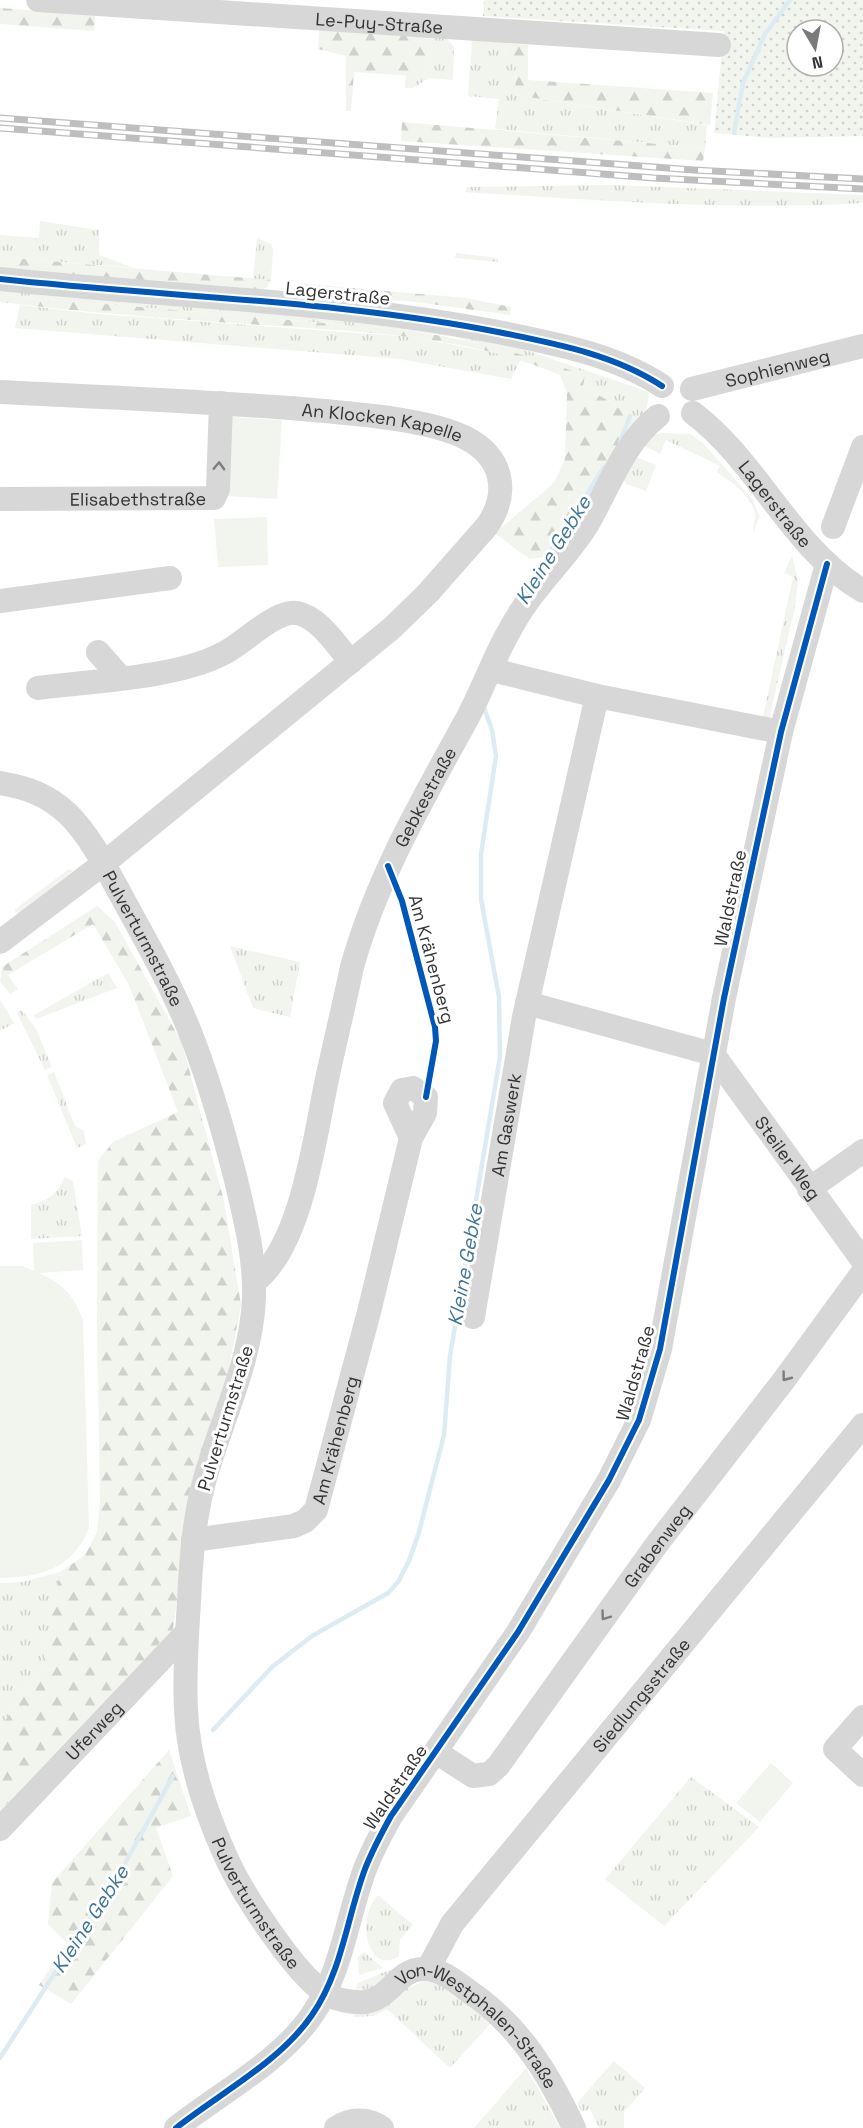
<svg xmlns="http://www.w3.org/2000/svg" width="863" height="2128" viewBox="0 0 863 2128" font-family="'Space Grotesk',sans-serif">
<defs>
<pattern id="grass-tufts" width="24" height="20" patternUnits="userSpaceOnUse" patternTransform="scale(1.5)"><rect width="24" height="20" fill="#f1f5ed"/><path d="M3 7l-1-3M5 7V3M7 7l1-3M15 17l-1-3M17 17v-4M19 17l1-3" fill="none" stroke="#cfd2cc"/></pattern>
<pattern id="forest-firs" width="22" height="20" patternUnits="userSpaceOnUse" patternTransform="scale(1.5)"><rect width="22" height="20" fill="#f1f5ed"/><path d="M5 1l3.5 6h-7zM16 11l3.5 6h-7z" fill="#cfd2cc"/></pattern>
<pattern id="park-dots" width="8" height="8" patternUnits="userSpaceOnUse" patternTransform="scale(1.5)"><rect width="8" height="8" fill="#f1f5ed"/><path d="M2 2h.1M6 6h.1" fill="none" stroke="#cfd2cc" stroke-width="1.8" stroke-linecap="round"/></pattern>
</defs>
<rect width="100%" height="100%" fill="#fff"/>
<path fill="url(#grass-tufts)" d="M430,35L445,37L454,47L453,80L429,78L413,88H405L406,75L425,77Z
M472,40L506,43L505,59L516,60L515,95L707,125L705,148L495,129L499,99L468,96Z
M614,185L863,195V203C731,211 597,200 465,192L467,187Z
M40,221L99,230V255L134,268L0,257V235L39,238Z
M257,238L271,244L273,250L271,280L253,279Z
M456,253L498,258V262L455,258Z
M0,288L345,319L511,345L649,392L647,408L636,425L613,403L583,387L585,375L455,337L405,330L0,295Z
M20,305L98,314L413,337L521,358L511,379L400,359L15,328Z
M661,433L690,434L703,443L753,500L759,516L754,532C752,527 756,521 755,514C753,497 730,481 717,472L720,466L666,440L660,454L643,445L650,436Z
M633,456L656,465L646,491L626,484L623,478Z
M792,556L798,582L795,607L768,723L680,708L682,700L763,717L793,577L784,573Z
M69,869L73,871L18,914L14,910Z
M230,946L300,962L290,1017L253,1008Z
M2,967L18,989L10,994L0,982Z
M108,973L117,988L36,1019L34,1015Z
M0,1000L14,1023L0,1031Z
M20,1010L23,1011L36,1029L52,1067L45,1070L17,1013Z
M54,1072L75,1126L84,1131L86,1144L77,1148L47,1075Z
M64,1177L73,1181L82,1236L31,1239V1205C47,1201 59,1194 64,1177Z
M60,1572L42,1667L0,1728V1583L22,1582Z
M691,1777L759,1827L664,1926L605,1879Z
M378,1895L413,1925L400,1939L399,1956C368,1977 355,1919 378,1895Z
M364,1952L383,1968L359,1975L358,1957Z
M392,1969L397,1971C386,1982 373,1993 356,1989L358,1983Z
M424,1981L447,1986L490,2024L450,2068L387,2009L373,2016L354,2017V2012Z
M614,2061L645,2088L624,2112V2128H599L590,2109L582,2112L577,2103Z
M526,2068L560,2128H474Z"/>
<path fill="url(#forest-firs)" d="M0,8L95,15L94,31L0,24Z
M320,23L430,35L425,77L354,72L351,111H346V56L318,49Z
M506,43L528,45V80L713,93L710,125L515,95L516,61L505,60Z
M402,122L705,148L703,161L401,141Z
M0,257L271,280L267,287L256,293L0,270Z
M298,283L465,298L511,307L510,315L416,302L306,292Z
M0,295L405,330C468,339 526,354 585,375L583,387L613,403L636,425L560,555L529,559L495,533L554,483L565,459L567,393L560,375C466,335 363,332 262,325C174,319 87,313 0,302Z
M97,906L115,922L182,1043L224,1201L241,1305L220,1414L185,1541L173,1629L0,1811V1728L42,1667L60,1572L85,1555L97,1532L100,1501L97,1322L98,1161L113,1142L178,1112L129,985L93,924L8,975L2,967Z
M169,1750L191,1816L156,1828L173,1876L71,2004L39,1985L67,1943L48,1924L52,1883Z"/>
<path fill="url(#park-dots)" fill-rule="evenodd" d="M484,0H863V136L771,138L714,133L724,31L483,16ZM797,30H833V66H797Z"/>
<path fill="#f1f5ed" d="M232,417L282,420L277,499L227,496Z
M267,517L268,565L218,567L214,519Z
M82,1240L83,1270L39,1273C63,1284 74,1295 83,1320L89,1528C73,1568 41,1578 0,1578V1266H22L34,1271L33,1243Z
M771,1763L793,1783L760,1822L736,1803Z"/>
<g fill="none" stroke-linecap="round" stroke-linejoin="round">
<path stroke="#ddebf3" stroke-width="4.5" d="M734,133L743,83L765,34L790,0
M620,442L630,416
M541,566L604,467
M213,1730L272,1667L312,1636L388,1593L398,1582L409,1561L419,1532L444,1435L450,1356L500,1057L499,997L481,899V854L496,756L492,730L484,708
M0,2058L122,1869L173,1776"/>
<g stroke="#d7d7d7" stroke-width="24">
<path id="s1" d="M38,0L719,45"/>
<path d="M0,279C168,297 337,300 503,333C557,344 615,355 662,386"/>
<path id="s2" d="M692,389L863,346"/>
<path id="s3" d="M0,392C100,397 201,401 301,409C346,413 427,418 466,438C503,457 510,493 487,526L428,593L392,628L103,864L0,942"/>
<path id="s4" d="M693,413C759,463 791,548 863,591"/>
<path id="s5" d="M0,499L214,498L218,489L221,403"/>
<path d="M833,527L863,447"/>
<path d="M0,601L170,578"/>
<path d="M98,652L120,677"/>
<path d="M492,670L597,696L781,732"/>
<path d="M38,688C90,681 177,678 222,654C242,645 276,609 297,613C319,617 337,646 351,662"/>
<path id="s6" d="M0,783C26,787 48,795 68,814C92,838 107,870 123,899C146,941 170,983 188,1027C208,1076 223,1129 236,1180C245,1219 255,1256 254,1297C252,1359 223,1416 206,1475C194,1516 191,1559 189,1601C187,1637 184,1674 186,1710C188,1759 206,1813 226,1857C241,1891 294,1973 325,1993C335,2000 353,2003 365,2002C390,1999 397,1970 422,1969C439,1968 454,1980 467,1990C519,2025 548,2072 574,2128"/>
<path id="s7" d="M527,1003L713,1054L863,1261"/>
<path d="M809,1189L863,1151"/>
<path id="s8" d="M254,1282C302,1247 315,1135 327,1079C335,1042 344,1005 352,967C377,877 423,799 468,717C486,682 499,644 521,611C540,581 568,556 587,525C609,488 623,443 658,416"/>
<path id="s9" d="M473,1317L524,1017L597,696"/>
<path id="s10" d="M193,1540L294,1526L305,1521L316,1510L369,1312L411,1138L425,1113L426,1097L413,1088L402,1090L395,1103L411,1138"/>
<path d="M863,1717L835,1749L863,1775"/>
<path id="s11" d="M436,1752L473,1776L489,1774L498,1766L657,1544L784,1380L863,1272"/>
<path id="s12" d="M0,1829L187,1632"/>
<path id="s13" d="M428,1969L452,1924L863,1425"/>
<path d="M176,2128C220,2093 280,2062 312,2015C342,1972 347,1917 365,1869C372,1851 381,1834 391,1816L518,1632L609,1480L639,1420L660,1349L724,998L781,732L827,564"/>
<path d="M336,2128C350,2118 369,2118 382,2128"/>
</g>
<g stroke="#bebebe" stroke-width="7">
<path id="rail" d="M0,118L694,170L863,179
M0,128L654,178L863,189"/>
</g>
<use href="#rail" stroke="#fff" stroke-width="4.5" stroke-dasharray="14" stroke-linecap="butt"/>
<g stroke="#fff" stroke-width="10">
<path id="cycleway" d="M0,279C168,297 337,300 503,333C557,344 615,355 662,386
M388,866L402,901L435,1027L436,1041L426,1097
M176,2128C220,2093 280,2062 312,2015C342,1972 347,1917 365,1869C372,1851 381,1834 391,1816L518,1632L609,1480L639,1420L660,1349L724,998L781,732L827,564"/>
</g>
<use href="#cycleway" stroke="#0057b8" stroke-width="6"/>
</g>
<defs><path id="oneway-chevron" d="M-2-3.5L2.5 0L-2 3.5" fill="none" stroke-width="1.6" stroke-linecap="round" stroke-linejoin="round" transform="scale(1.5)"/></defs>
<g stroke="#7d7d7d">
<use href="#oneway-chevron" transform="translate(219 466) rotate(-88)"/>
<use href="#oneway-chevron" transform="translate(786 1377) rotate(127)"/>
<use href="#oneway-chevron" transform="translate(605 1616) rotate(126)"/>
</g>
<g text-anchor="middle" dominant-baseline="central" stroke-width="6" stroke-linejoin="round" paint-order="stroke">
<g font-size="18" fill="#333" stroke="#fff">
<text stroke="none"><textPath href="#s1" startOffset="342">Le-Puy-Straße</textPath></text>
<text transform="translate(338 293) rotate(6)">Lagerstraße</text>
<text stroke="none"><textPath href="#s2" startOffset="88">Sophienweg</textPath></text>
<text stroke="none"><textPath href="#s3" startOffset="384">An Klocken Kapelle</textPath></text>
<text stroke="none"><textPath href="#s5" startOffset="138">Elisabethstraße</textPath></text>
<text stroke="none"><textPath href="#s4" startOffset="123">Lagerstraße</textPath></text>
<text stroke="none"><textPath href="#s8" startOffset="520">Gebkestraße</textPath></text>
<text transform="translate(730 898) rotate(-78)">Waldstraße</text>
<text stroke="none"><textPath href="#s6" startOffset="222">Pulverturmstraße</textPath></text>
<text transform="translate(432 959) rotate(75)">Am Krähenberg</text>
<text stroke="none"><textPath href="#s9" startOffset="195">Am Gaswerk</textPath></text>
<text stroke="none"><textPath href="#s7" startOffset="321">Steiler Weg</textPath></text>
<text transform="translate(635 1373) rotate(-74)">Waldstraße</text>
<text transform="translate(225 1418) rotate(-73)">Pulverturmstraße</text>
<text stroke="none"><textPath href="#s10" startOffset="202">Am Krähenberg</textPath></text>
<text stroke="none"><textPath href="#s11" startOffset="344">Grabenweg</textPath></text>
<text stroke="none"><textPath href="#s13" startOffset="348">Siedlungsstraße</textPath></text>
<text stroke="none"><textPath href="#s12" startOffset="136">Uferweg</textPath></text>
<text transform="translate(395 1787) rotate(-56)">Waldstraße</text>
<text stroke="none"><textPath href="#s6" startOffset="1230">Pulverturmstraße</textPath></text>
<text stroke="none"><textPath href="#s6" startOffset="1530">Von-Westphalen-Straße</textPath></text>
</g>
<g font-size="20" font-style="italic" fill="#3f7597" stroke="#fff">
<text transform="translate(553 550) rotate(-58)">Kleine Gebke</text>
<text transform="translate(465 1265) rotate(-80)">Kleine Gebke</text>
<text transform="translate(90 1919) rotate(-57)">Kleine Gebke</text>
</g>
</g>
<g transform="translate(815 48) rotate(170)"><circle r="28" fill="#ffffff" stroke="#adadad" stroke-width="1.5"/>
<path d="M0-4.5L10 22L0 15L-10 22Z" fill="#7a7a7a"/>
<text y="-9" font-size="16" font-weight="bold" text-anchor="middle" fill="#333333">N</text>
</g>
</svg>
